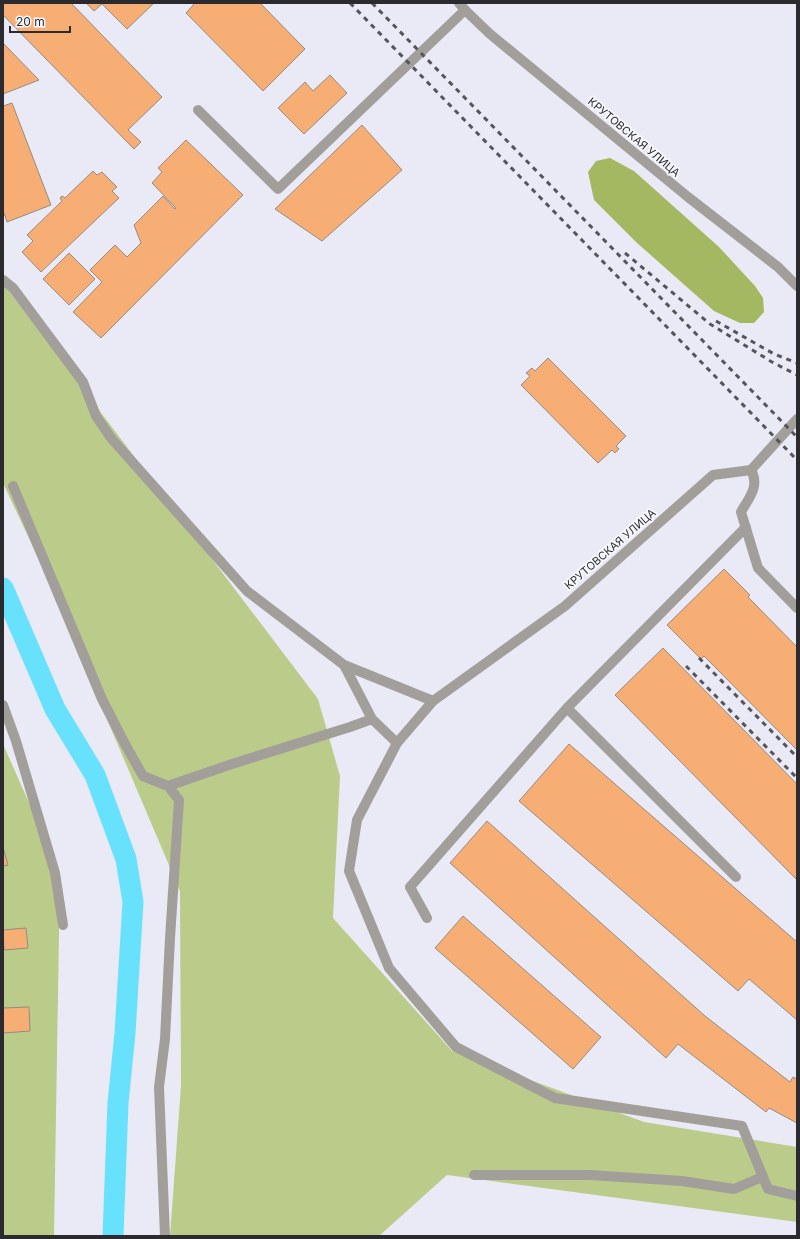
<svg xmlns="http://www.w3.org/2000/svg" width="800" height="1239" viewBox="0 0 800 1239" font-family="Inter,sans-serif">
<rect width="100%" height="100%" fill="#eaeaf6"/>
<path fill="#bbcb8a" d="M3,277L5,286L318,699L340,776L333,918L452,1051L644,1122L797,1147V1222L447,1175L379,1236H170L181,1086L180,891L41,564L3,483Z
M3,744L60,873L54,1236H3Z"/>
<path fill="#a4b761" d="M610,158L634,171L719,247L755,286L763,298L764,312L754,323H740L714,311L636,242L594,200L588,172L596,161Z"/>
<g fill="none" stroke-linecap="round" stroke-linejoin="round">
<path stroke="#68e2fc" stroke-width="21" d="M3,588L55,709L95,775L126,859L133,902L125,1033L118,1103L113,1236"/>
</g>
<path fill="#f7ae74" stroke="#958b84" d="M3,3H71L162,97L128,130L141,142L134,149L3,15Z
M86,3H151L153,4L127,29L102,4L94,11Z
M195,3H260L305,49L263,91L186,13Z
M3,43L39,80L3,94Z
M330,75L347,93L304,134L278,108L305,82L313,91Z
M12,103L51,205L7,222L3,210V106Z
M362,125L402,170L322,241L275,209Z
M186,140L243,195L101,338L73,312L102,282L90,270L115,245L127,257L141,243L134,225L163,196L175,209L176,208L152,183L162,172L158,168Z
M93,171L97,175L102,172L117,187L112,191L119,198L41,272L22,252L33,241L27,235L62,201L60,198L62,196L65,198Z
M69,253L95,279L69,305L43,279Z
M548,358L626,436L616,446L619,449L615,453L612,450L598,463L521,385L530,376L526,373L532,368L535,371Z
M724,569L750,595L748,597L797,647V750L704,656L701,659L667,625Z
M663,648L797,784V880L615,695Z
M569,744L797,942V1020L749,979L738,991L519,801Z
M487,821L705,1016L790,1082L793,1077L797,1079V1123L769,1108L766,1112L678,1044L666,1058L450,863Z
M3,847L8,865L3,866Z
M463,916L601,1037L573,1069L435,948Z
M26,928L28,948L4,950L3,930Z
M29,1007L30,1031L3,1033V1008Z"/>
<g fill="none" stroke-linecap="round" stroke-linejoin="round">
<path stroke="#a29f9a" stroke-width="10" d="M198,110L278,189L465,10
M3,280L13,288L83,382L96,416L111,438L247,591L344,665L433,701L397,743L357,820L349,871L389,968L456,1047L555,1098L742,1126L768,1189L797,1196
M751,470C760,486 749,498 741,512L758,568L797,608
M13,486L102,699L125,744L143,776L168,786L179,800L170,938L165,1039L159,1087L165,1236
M344,665L372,719L397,743
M3,705L16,741L55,873L63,925
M168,786L232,764L350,727L372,719
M736,877L567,708L746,527
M427,918L410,887L567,708
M474,1175H590L682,1181L734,1189L762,1177"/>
<path stroke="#a29f9a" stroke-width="10" d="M459,3L465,10L490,34L688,197L778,267L797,286
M433,701L565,606L713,475L751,470L797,419"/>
<path stroke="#55555b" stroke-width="3" stroke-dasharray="5 5" stroke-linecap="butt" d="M350,3L797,460
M372,3L797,437
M625,253L710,324L772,362L797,375
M716,321L774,354L797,363
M699,658L797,757
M686,666L797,778"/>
</g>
<g text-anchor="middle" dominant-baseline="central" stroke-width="3.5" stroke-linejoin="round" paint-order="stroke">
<g font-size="11" fill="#2b2b2f" stroke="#f8f8ff">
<text transform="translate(634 137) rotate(40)">КРУТОВСКАЯ УЛИЦА</text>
<text transform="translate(610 549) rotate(-41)">КРУТОВСКАЯ УЛИЦА</text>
</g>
</g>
<rect width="800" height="1239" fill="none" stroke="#2b2b2f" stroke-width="8"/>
<path d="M10 26v6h60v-6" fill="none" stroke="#2b2b2f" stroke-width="2"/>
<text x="16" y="26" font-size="12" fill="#2b2b2f" stroke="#f8f8ff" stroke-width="3" paint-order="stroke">20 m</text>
</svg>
